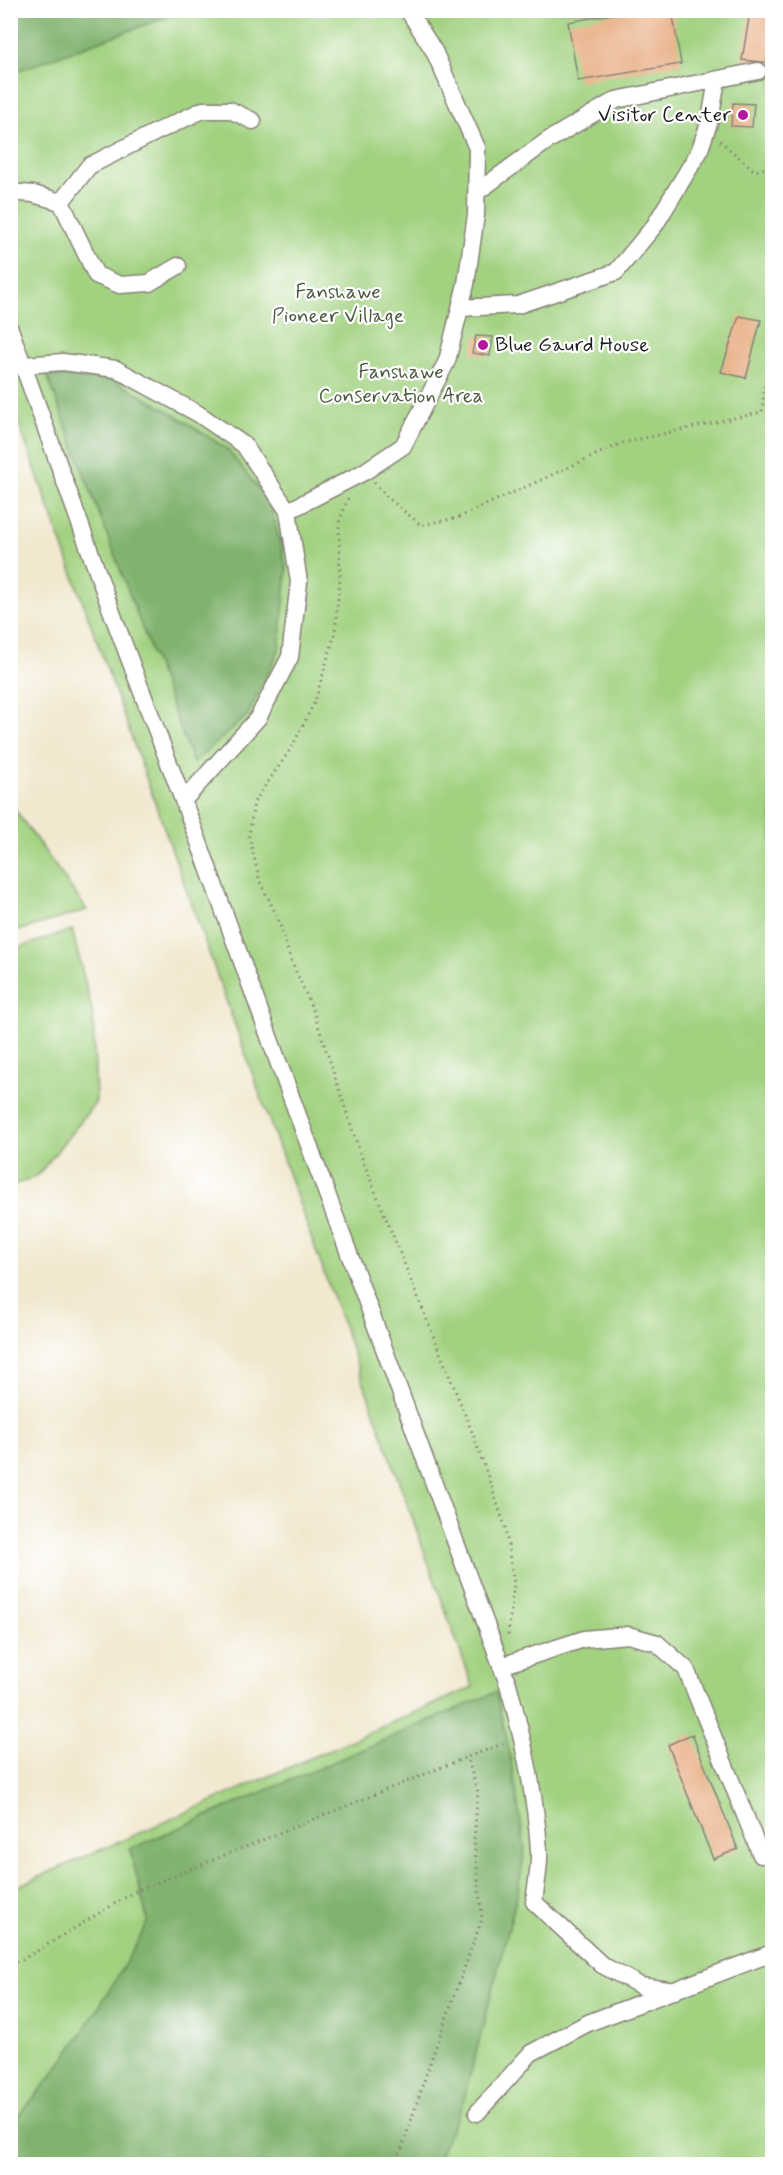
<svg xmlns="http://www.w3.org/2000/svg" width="783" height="2175" viewBox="0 0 783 2175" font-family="Mynerve,sans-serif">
<rect width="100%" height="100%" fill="#fff"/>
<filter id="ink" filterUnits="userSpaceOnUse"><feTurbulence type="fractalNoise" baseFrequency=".0167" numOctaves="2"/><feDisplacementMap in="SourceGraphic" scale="12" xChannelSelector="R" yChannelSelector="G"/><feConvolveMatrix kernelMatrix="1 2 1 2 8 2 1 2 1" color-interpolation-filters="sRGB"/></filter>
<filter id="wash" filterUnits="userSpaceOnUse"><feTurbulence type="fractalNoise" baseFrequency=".008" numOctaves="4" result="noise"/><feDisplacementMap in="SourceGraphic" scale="24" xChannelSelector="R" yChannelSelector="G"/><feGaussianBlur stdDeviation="1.35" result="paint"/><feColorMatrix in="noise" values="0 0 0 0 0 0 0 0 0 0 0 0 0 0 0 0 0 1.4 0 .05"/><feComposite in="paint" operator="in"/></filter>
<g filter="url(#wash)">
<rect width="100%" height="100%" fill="#f1e8cf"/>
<path fill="#a2d180" stroke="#5f764e" stroke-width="1.5" d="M11,11H772V2164H11V1889L473,1687L11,402Z
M10,804H11L87,910L11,933Z
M72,930L93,1014L96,1102L37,1176L11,1186V950Z"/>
<path fill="#81b36e" stroke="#4e6845" stroke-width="1.5" d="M11,10H184V11L11,73Z
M47,375L115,381L169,411L227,449L270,503L287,570L279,650L248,715L193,763Z
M496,1692L510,1755L525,1849L517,1896L462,2106L435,2164H11V2123C65,2067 111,1991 148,1922L130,1849Z"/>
<g id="blocks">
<path fill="#e8ae84" d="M635,10H672L681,64L578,81L568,22Z
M750,12L772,14V63L742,60Z
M733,103L754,104L752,127L731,126Z
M739,316L761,320L746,378L721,372Z
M476,336L493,337L490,356L472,353Z
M692,1734L738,1849L713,1859L668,1745Z"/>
</g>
</g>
<g filter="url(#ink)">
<use href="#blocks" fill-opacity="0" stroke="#868276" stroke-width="1.5"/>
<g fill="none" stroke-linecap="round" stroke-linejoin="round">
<g stroke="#868276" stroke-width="19">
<path id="minor" d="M10,192L33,194L61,202L96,275L120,285L149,283L178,266
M477,192L547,141L616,100L758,71
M61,202L89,166L154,133L203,110H230L253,121
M460,308L518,305L616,272L655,225L699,152L710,120L717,80
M10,329L115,621L197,837L276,1056L508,1684C523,1738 536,1794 539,1851C540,1867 536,1885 534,1902L602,1965L641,1986L675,1991
M24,365L63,362L116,369L197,413L244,445L288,511L299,582L290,657L258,718L183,801
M288,511L364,472L403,446L447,361L466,284L476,215L477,148L434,51L408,10
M501,1666L584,1639L628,1635L657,1643L686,1669L761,1855
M477,2113L531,2053L588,2023L772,1953"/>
</g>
<path stroke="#868276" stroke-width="3" stroke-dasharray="1.5 4.5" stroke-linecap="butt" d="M720,141L755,171L772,166
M374,482L387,497L421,525L457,518L622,443L762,412L772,312
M348,498L339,522L340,577L335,633L315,701L292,747L254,802L249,836L260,882L278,918L290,958L313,1010L361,1156L474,1437L505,1526L514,1584L508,1636
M10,1963L22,1960L134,1892L467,1757L506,1743
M392,2164L401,2151L431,2060L482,1919L474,1839L478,1792L467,1757"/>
<use href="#minor" stroke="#fff" stroke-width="16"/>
</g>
</g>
<g fill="#b5179e" stroke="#fff" stroke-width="2">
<circle cx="743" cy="115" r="6"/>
<circle cx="483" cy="345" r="6"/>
</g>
<g text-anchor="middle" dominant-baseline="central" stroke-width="4.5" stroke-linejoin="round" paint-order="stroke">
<g font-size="21" fill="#1c1c1c" stroke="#fff" text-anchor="end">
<text x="731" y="115">Visitor Center</text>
<text x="495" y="345" text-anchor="start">Blue Gaurd House</text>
</g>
<g font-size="21" fill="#4b5b3f" stroke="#fff">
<text x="338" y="292">Fanshawe<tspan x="338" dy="24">Pioneer Village</tspan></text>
<text x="401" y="372">Fanshawe<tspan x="401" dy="24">Conservation Area</tspan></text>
</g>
</g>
<rect width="783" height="2175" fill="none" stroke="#fff" stroke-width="36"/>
</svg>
